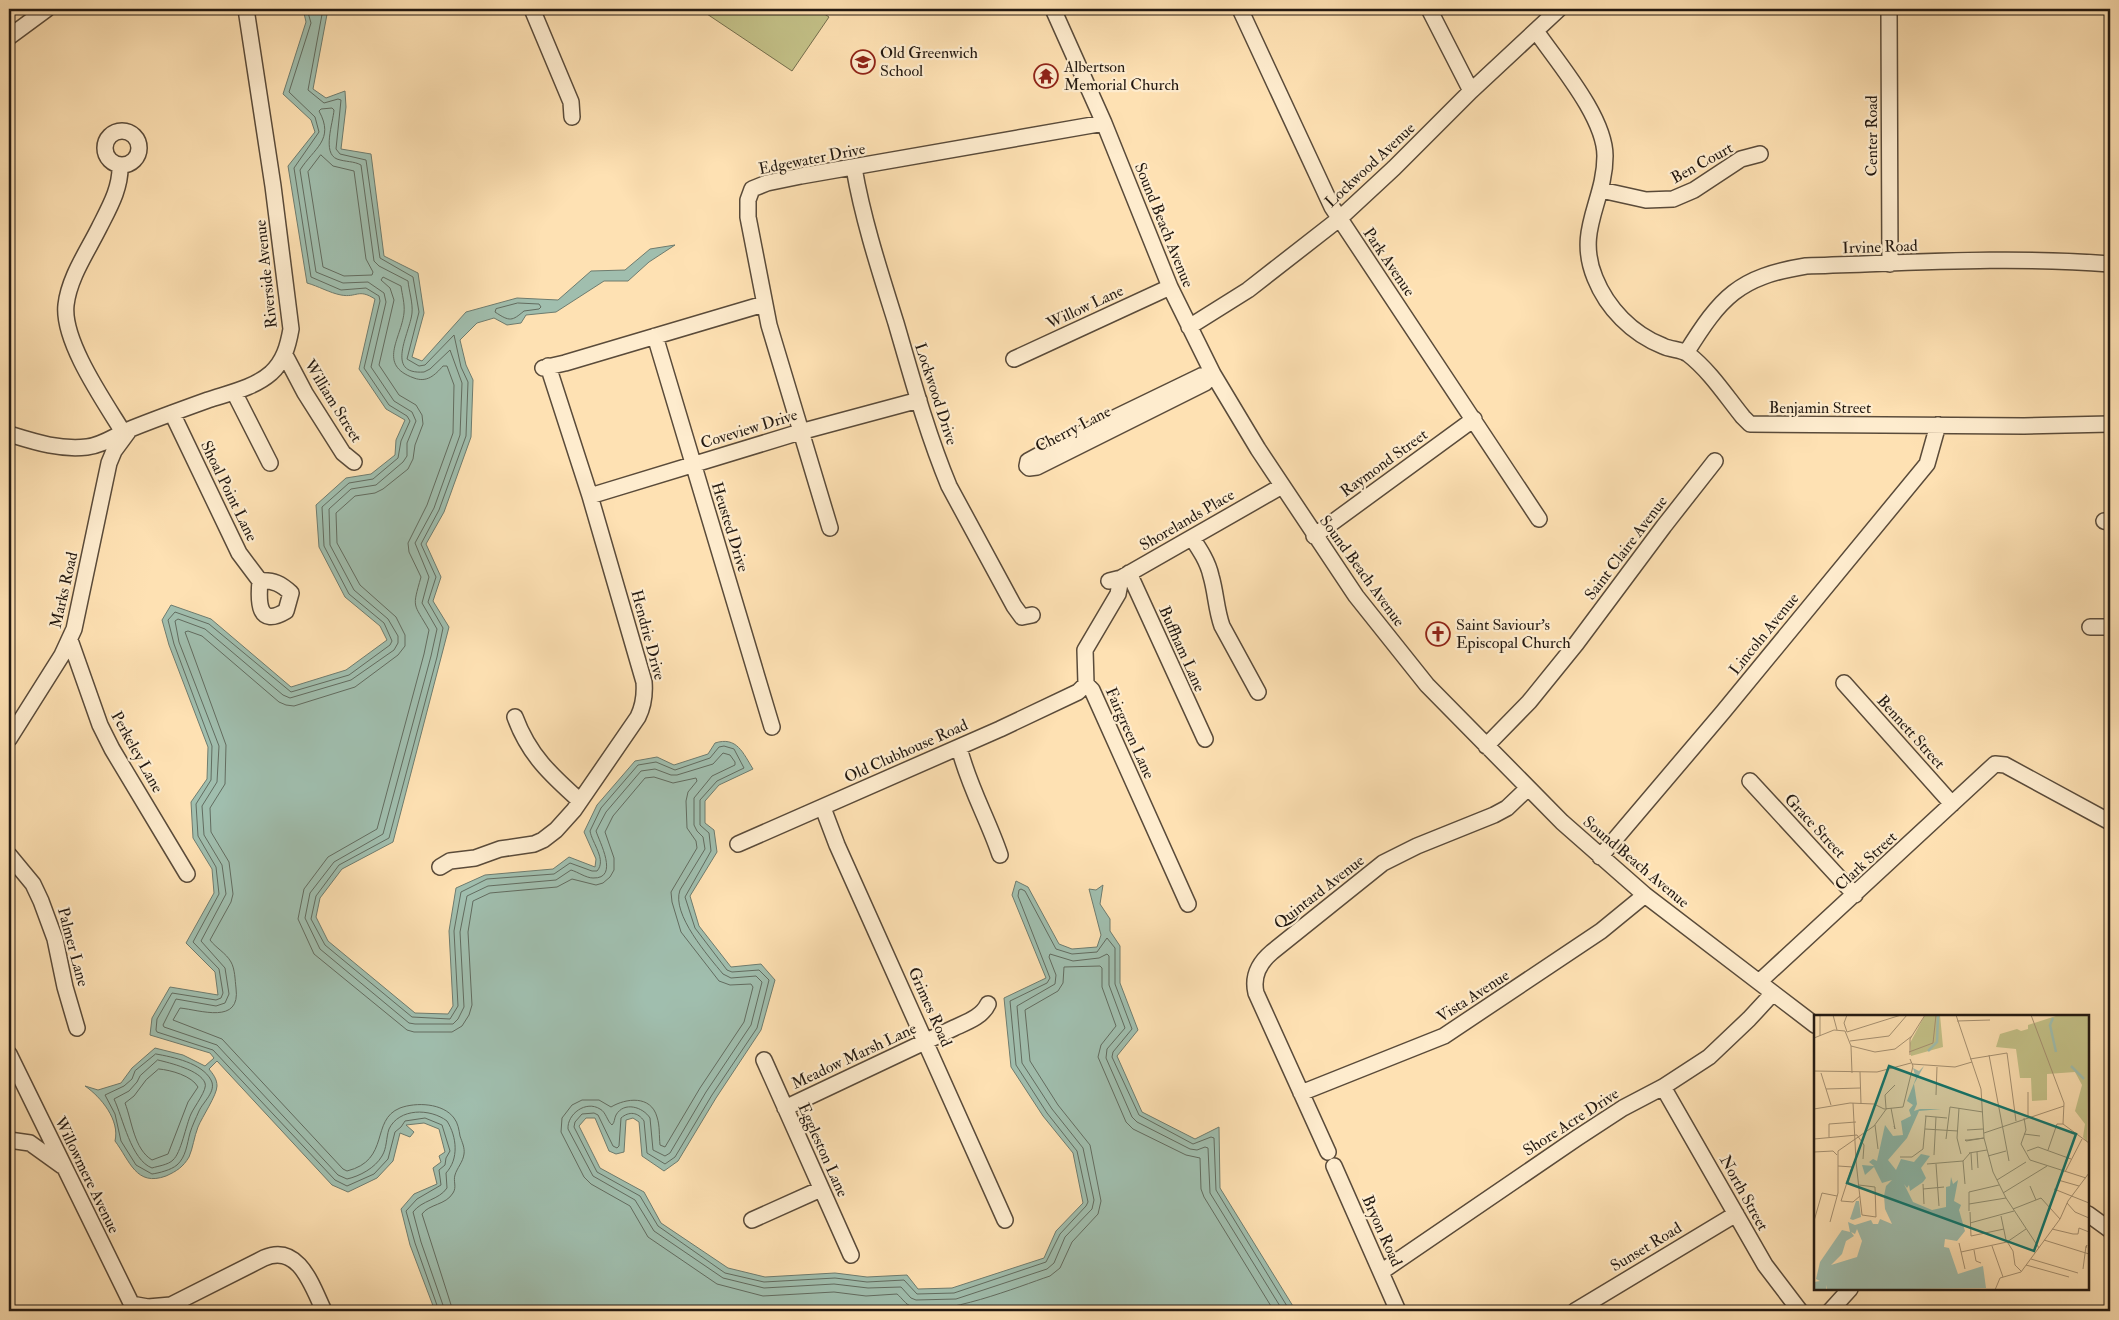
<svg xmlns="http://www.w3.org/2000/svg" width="2119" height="1320" viewBox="0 0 2119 1320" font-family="'IM FELL Double Pica',serif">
<rect width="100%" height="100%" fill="#fee1b3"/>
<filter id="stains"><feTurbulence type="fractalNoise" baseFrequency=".004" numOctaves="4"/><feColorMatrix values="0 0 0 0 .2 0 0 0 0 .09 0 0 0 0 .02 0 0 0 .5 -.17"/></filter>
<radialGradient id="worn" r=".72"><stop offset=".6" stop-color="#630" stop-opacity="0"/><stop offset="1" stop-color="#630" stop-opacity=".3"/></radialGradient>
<path fill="#c4c289" stroke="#746e4d" d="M702,9H817L829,17L792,71L701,10Z"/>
<path fill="#a0beae" stroke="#6e7c6f" d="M300,9H328L313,89L326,98L345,91L346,107L341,149L371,154L384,256L418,273L424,313L412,357L422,361L466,312L517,298L558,300L591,271L625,270L650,249L675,245L649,262L628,281H604L556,312L526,315L521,323L507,325L494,318L477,323L460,340L466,365L473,380L471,437L444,512L426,544L441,577L433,601L449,627L393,842L342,869L320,898L316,917L328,941L415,1013L448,1014L453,1006L449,931L456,888L485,875L553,869L569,857L595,867L596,859L584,832L597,805L635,761L657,757L674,765L708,754L715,743C737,736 743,753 753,769L719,785L705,801V823L714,830L717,852L690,896L699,926L731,967L761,964L775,980L761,1030L716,1098L678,1161L664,1171L642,1156L639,1122L633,1118L626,1120L624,1152L616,1154L609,1151L595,1118H586L579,1126L600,1168L644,1192L661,1223L728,1268L765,1277L835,1273L867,1277L907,1275L918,1289L952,1288L1044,1258L1056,1231L1083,1203L1073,1153L1043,1116L1011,1067L1004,998L1046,978L1012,895L1016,881L1028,887L1059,944L1072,949L1097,947L1101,935L1089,889L1096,890L1103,885L1100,904L1110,919V931L1120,946V983L1138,1030L1117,1056L1142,1112L1195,1139L1219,1127L1220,1188L1296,1311H435L410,1245L401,1209L414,1194L437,1184L433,1168L441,1162L439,1156L445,1152L439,1129L424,1123L406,1125L414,1132L410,1137L400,1133L393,1161L377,1178L348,1192L332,1185L217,1061L209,1069C213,1074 217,1079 217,1086C217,1095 202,1117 198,1127C194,1137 193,1148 189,1157C183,1167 177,1171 166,1176C136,1187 130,1161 115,1141C120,1120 101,1097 85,1086L98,1090L121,1083L132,1068L155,1048L183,1055L205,1066L214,1058L210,1053L150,1035L152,1018L170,987L218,995L215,972L186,943L214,893L212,869L193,838L191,802L207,779L208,747L169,645L162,620L171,605L211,619L291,687L346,670L387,640L380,626L345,597L319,547L316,505L346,478L371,474L395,455L396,440L405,420L386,409L359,369L375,299C358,288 357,298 341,295C330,293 318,286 307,283L288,166L315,132L311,120L283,94L306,22L304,13Z"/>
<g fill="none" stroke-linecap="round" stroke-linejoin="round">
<path stroke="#626c60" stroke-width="1" d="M307,9L311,23L289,92L315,117L319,132L294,168L311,277L341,290L366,288L379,296L380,301L364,368L389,405L407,416L410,421L401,441L398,458L373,479L349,483L322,507L324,546L349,594L384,623L392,641L390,645L349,675L291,692L209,624L175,612L168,620L174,644L212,746L211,780L196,804L198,836L216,867L219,894L193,942L219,969L223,993L221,998L216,1000L172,993L157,1019L156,1030L157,1032L213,1050L335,1180L347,1186L374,1174L388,1159L395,1132L401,1127L405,1121L425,1118L442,1125L450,1151L446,1158L445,1165L439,1170L441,1185L417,1199L406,1211L415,1243L439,1311
M323,9L308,90L324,103L338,99L341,100L336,149L340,154L366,160L380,258L413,277L419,312L407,359L419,366L425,365L454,335L461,367L468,382L466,436L439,510L421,544L436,577L428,602L443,628L437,657L389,838L339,865L316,896L311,919L325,945L412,1017L450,1019L458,1006L454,931L461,892L487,879L554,874L570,863L592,871H597C607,860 592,843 590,831L601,808L638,765L656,762L675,770L710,758L719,747L724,746L734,749L744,768L717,781L700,800V825L709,833L711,851L685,897L695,928L727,970L732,972L759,970L769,980L757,1028L712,1095L675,1157L665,1164L647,1153L644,1121C638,1112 629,1111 621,1118L619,1146L617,1148L613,1146L598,1115L594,1113L582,1114L575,1122L574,1127L597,1172L640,1196L658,1226L725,1273L764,1282L835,1278L867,1282L904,1280L917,1294L954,1293L1046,1262L1060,1234L1086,1206L1088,1202L1077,1151L1047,1113L1016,1065L1010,1001L1047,983L1050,978L1018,896L1019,890L1021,889L1025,891L1056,949L1072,954L1097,952L1107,938L1115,948V984L1132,1029L1113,1052L1112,1057L1139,1115L1193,1144L1211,1137L1214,1138L1216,1190L1290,1311
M321,155L333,166L354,171L366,259L373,272L372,275L344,276L323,267L308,172Z
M518,303L539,304L541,307L539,309L524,311C512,321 510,322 495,312L496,309Z
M156,1054C173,1057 202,1063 211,1080C217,1091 203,1102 199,1111C196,1118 192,1126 190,1133C187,1144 186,1157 177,1165C171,1170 159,1173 152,1174L136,1165L121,1141L115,1114L105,1095L124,1086L132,1079L135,1071Z
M158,1060C170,1063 200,1070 205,1083C208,1089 194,1107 191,1114C186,1125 181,1153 173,1160C168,1165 158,1166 152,1168C131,1160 123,1118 114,1099L129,1091L137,1082L140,1076Z
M159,1069C171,1070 192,1076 198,1087L188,1102L168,1154L152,1160C134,1149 132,1121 125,1103L134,1096L146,1080Z
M445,1311L421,1242L413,1212C422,1200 439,1200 447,1188L446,1173C459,1159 457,1137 447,1121C430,1108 399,1108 389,1129C386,1138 387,1148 382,1156C375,1168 360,1176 347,1179L338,1175L217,1045L164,1027L163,1025L176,999L216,1006L225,1003L229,994L225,968L201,941L226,894L222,865L204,835L202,806L217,782L219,746L179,642L175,621L178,619L205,629L283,695L290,698L351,680L394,650L398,643V636L388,619L354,590L330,545L329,509L351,489L376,485L403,462L407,456V443L416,421L412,412L394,401L371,367L386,302L384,293L368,282L343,283L316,272L300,170C314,148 335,140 319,111L321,109L332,108L334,110C333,123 322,153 337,159C345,162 354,161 361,165L374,261L379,266L408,281C409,291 413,303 412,313C410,333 384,375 424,372L430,369L450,350L462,383L460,435L434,508L415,543L429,577L422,603L437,629L431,656L383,834L334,862L310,893L305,918L320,949L409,1023L415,1024H453L458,1019L464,1007L460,932L467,896L488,886L556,880L571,870C578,872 586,878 593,878C620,879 599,841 596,831L606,812L641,771L655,769L671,775H677L713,764L723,753L730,755L735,762V765L712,776L694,798V825L697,831L703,837L705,849L680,890C671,914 709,957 723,974L731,978L756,976L762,982L751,1025L706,1092L670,1153L665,1156L653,1150L650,1118C643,1107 624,1101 616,1115C614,1119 615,1122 612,1125C607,1121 606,1112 600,1109C586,1100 567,1114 568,1129L593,1176L635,1200L654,1231L723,1278L764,1288L834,1284L868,1288L901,1287L911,1298L916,1300L956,1299L1047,1269L1054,1263L1065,1237L1092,1209L1094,1200L1083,1148L1052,1109L1022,1063L1017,1006L1055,984L1056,975L1049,957L1050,954L1073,961L1099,958L1107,954L1109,956V985L1125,1028L1107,1049L1106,1058L1132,1117L1137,1122L1190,1149L1197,1150L1205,1147L1208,1148L1210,1193L1283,1311
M453,1311L422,1214C429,1204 446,1205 453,1193C457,1187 453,1181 455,1175C457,1168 463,1162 464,1154C465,1148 462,1142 460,1136C459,1130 458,1123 454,1118C443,1103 416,1102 400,1108C370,1120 391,1160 347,1171L343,1169L222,1039L173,1020L180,1008C200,1010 241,1025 236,988C235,980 235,969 231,962C226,953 216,948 210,940L231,902L233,894L229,862L211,832L210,808L225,784L226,745L185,632L188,631L202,636L279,702L286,705L294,706L355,687L398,655L405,646V635L396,617L360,585L337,543L336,513L355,496L375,493L383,489L408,469L413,459L415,445L423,424L422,415L416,405L399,395L379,365L394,300L390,288L381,280L383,277L401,286C402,294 405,304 404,313C401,339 377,365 414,378C427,383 435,375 443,366H447L454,385L453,433L427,505L408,543L409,552L421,577C412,609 413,602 429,630L424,654L377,829L328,857L304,889L298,919L314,954L407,1030L414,1032H452L462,1026L469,1015L472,1005L468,932L473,901L490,893L557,887L572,879L596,885L603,883L610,877L614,870V858L605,832L613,816L645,778L654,777L673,783L696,778L697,781L688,792L686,801L687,828L696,841L697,848L671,892L672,902L681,932L719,981L730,985L751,984L753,987L744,1022L700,1088L665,1147L660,1145C659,1136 660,1126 657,1117C651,1095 626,1098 611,1107L599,1100H582L572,1105L562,1118L561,1132L584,1177L591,1184L630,1206L648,1237L717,1284L763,1296L834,1292L866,1296L897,1294C902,1298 905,1304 912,1307C941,1318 1020,1286 1050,1276L1060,1268L1072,1242L1098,1214L1101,1201L1090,1145L1058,1105L1030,1061L1025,1010L1058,991L1063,983L1064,967L1100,966L1102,968V987L1116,1026L1101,1045L1098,1057L1126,1122L1133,1129L1186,1155L1200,1158L1201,1189L1204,1197L1274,1311"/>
<g stroke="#5a4b3a" stroke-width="18">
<path id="minor" d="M532,9L571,102L572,117
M1053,9L1104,123L1170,287L1213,374L1258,449L1356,596L1427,685L1562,822L1645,895L1815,1025
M1240,9L1332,207L1539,519
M1429,9L1471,91
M1889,9L1890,264
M1536,31C1558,63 1605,117 1605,156C1605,202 1575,230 1595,278C1607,308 1632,334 1663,346C1671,350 1681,349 1688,354C1710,371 1726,396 1743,417L1750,424L2024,426L2110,424
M9,37L47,9
M105 148a17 17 0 1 1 34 0a17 17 0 1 1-34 0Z
M120,165C121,188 109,208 99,228C87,252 69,278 66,305C62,341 104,401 123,432
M854,168C863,220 880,272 896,323C912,378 927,433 949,486L1014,606L1022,617L1032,615
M1601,190L1646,200L1673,199L1694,190L1741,159L1760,154
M1189,327L1248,290L1339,219L1394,168L1471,91L1559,9
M655,336L772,727
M1686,353C1721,297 1738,277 1806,266C1907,263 2009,256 2110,264
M285,355L305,393L343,453L354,462
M1014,359L1170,287
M543,368L565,363L764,304
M1213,374L1205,383L1037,467L1029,468L1027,466L1028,461L1052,448L1201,376Z
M234,392L270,463
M172,413L239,553L260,581C274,580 281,584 291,593L286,611C258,628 258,602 260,581
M9,434C35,442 59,450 87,447C104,445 117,434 133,428C158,418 183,409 208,400C229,393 254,388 271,373C284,361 288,346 291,329L273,186L246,9
M590,496L800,432L919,400
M2104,521L2110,522
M830,528L769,325L748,217V200L752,189L767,183L801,176L1104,123
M1314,536L1474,419
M1192,538C1200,550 1208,562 1211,576C1216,593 1216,609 1222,626L1258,692
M1129,573L1205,739
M1121,578L1118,594L1085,650L1086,684L1092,690L1188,904
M1109,581L1121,578L1282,486
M2090,627H2110
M70,640L100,725L112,749L187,874
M1844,683L1952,804
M515,717C529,755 551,775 580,801
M9,739L62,655L74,629L109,463L114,451L128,432
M1486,746L1529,702L1576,644L1664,526L1715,461
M959,747C968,785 988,819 1000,855
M1750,781L1855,895
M823,808L837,845L1005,1220
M738,844L1000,729L1078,692L1086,684
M9,855L33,884L41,901L55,939L65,987L77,1028
M1600,857L1723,712L1927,464L1938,425
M440,867L450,861L475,858L500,849L534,844L543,840L556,830L574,810L638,717C644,705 645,695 644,682L590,496L548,366
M1759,982L1995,764L2005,765L2110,822
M9,1054L135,1311
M764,1060L851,1255
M1663,1087L1765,1265L1800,1311
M1301,1093L1444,1036L1601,931L1645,895
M785,1108L954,1028C967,1022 982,1017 988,1004
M9,1140L30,1143L62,1166
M1328,1152L1256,993C1252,976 1259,963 1272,952L1383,863L1417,846L1494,815L1507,808L1528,788
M1334,1166L1398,1311
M2088,1214L2110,1230
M752,1220L821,1189
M1381,1272L1577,1138L1623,1108L1663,1087L1709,1057L1749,1019L1773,993
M131,1304L148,1307L171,1305
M162,1311L171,1305L264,1258C299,1243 312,1286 324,1311
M1575,1311L1736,1214
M1830,1311L1850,1289"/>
</g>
<use href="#minor" stroke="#feecce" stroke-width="15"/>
</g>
<defs>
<g id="school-ring" transform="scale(1.25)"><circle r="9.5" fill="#feecce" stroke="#8f2418" stroke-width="1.5"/><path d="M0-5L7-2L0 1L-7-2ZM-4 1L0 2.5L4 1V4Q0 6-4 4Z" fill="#8f2418"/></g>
<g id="temple-ring" transform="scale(1.25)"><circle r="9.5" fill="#feecce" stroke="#8f2418" stroke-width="1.5"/><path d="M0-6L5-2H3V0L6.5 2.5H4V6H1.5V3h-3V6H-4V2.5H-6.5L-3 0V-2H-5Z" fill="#8f2418"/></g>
<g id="church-ring" transform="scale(1.25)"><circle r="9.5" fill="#feecce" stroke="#8f2418" stroke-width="1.5"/><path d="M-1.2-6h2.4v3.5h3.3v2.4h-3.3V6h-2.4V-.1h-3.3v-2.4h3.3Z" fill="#8f2418"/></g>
</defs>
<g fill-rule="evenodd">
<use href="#school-ring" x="863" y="62"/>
<use href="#temple-ring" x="1046" y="76"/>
<use href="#church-ring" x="1438" y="634"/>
</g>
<g text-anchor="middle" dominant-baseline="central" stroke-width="4.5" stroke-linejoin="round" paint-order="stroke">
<g font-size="16" fill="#231911" stroke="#feecce" text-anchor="start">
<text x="880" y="53">Old Greenwich<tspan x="880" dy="18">School</tspan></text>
<text x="1064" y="67">Albertson<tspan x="1064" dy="18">Memorial Church</tspan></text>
<text x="1456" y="625">Saint Saviour's<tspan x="1456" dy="18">Episcopal Church</tspan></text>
</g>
<g font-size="16" fill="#231911" stroke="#feecce">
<text transform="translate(1872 136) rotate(-90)">Center Road</text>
<text transform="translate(812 159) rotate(-11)">Edgewater Drive</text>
<text transform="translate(1702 163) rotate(-29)">Ben Court</text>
<text transform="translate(1370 165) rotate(-43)">Lockwood Avenue</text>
<text transform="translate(1164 225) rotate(68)">Sound Beach Avenue</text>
<text transform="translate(1880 247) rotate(-2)">Irvine Road</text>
<text transform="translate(1389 262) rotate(56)">Park Avenue</text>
<text transform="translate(266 274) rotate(-96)">Riverside Avenue</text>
<text transform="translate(1085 307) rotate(-25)">Willow Lane</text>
<text transform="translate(936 394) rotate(72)">Lockwood Drive</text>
<text transform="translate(333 401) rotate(58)">William Street</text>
<text x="1820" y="408">Benjamin Street</text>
<text transform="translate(749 429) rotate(-17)">Coveview Drive</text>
<text transform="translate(1073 429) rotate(-27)">Cherry Lane</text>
<text transform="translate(1384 463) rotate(-36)">Raymond Street</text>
<text transform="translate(229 491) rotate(64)">Shoal Point Lane</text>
<text transform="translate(1187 520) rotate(-30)">Shorelands Place</text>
<text transform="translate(730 527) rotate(73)">Heusted Drive</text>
<text transform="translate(1626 548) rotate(-53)">Saint Claire Avenue</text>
<text transform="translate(1362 571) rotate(54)">Sound Beach Avenue</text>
<text transform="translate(64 590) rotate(-77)">Marks Road</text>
<text transform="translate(1764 634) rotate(-51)">Lincoln Avenue</text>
<text transform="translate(648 635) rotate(75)">Hendrie Drive</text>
<text transform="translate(1182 649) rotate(66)">Buffham Lane</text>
<text transform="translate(1911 732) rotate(48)">Bennett Street</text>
<text transform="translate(1130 733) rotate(66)">Fairgreen Lane</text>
<text transform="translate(906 751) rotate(-24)">Old Clubhouse Road</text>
<text transform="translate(137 752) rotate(61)">Perkeley Lane</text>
<text transform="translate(1815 826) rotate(47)">Grace Street</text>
<text transform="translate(1866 861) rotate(-43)">Clark Street</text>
<text transform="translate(1636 862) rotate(40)">Sound Beach Avenue</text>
<text transform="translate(1319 892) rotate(-38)">Quintard Avenue</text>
<text transform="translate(73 947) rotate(75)">Palmer Lane</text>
<text transform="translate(1473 996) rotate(-33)">Vista Avenue</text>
<text transform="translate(930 1007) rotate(66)">Grimes Road</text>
<text transform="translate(854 1056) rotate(-25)">Meadow Marsh Lane</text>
<text transform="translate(1571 1122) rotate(-33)">Shore Acre Drive</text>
<text transform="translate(823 1150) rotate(66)">Eggleston Lane</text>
<text transform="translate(87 1175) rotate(64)">Willowmere Avenue</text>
<text transform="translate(1744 1193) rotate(61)">North Street</text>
<text transform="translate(1382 1231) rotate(66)">Bryon Road</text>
<text transform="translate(1646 1247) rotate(-31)">Sunset Road</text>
</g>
</g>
<g transform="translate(1814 1015)">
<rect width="275" height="275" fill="#fee1b3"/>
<path d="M111,0H126L129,32L97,41L96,28ZM245,0H275L273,127L269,122L271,109L261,96L268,70L261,57L233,59V85L218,86L217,63H206L202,34L182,32L186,19L203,14L207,16L214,14V10Z" fill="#c4c289"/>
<path d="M110,51L100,69L103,89L100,96L106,94H127L105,96L93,123L74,145L82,155L87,144L100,147L107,139L116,141L107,153L112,163L109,167L96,176L95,170L93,173L90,169L99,187L118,195L132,192V172L136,171L137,162L139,169L144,165L140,186L147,190L145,195L151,216L143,226L131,224L130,232L135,233L144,259L169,251L172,273L13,275V270L12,275H0V267L6,266L2,264L6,247L28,215L36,217L34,207L41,210L57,205L59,209H64L66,204L78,209L71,194L70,181L72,171L78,165L68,168L60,152L51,160L48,150L60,151L55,147L59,144L63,146L71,110L79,121L89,120L87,106L97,101L95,95L99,90L93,86L102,63L99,53L105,56ZM43,214L48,226L43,242L17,250L28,239L32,226L40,221L37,217L41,219ZM42,186H45L47,202L39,205L36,204Z" fill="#a0beae" fill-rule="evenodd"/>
<path fill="none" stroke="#a0beae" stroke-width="2.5" d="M239,3L236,10L242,37M114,36L123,27L124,0M257,51L270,64"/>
<path fill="none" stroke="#a69172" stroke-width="1" d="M19,0L23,15M33,0L30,8L33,17L87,0M142,0L167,74L170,123L179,157L192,183L225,233M217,0L250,88L249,109L275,128M143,6L176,5M6,21V0M0,23L20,15L31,16L37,31L61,37L81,34L98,21M36,26L75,21L93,0M37,31L38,58M95,37L119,28L122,0M96,40V24L111,0M175,40L195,146M156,44L193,38L202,106M98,49L141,52L158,47M0,56L63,57L97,48M46,57L47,89M7,58L17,90M12,74L46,73M214,77V101M122,80L123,52M39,88L42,146L45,174L48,200L62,202L61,172L45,170M89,92L99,51L96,44M72,93L71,80L81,70M77,93L81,114L80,111M145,93L143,123L147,139M0,94L36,88L60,89L70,94L89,92M111,101L133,103M210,103L212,115L207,129L216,145L272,163M61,110L64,134M111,114L144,116M153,115L169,114M170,118L250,91M210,119L226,121M15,122V109L42,107M170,123L152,126L151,125H154ZM0,124L43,120L50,130L49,144M132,124L136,92L169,97M234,135L243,109H249M213,136L224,132L257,144M0,137L19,136L23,140M163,137L164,153M155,138L173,135M157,138L158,155M120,140L122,102M174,141L192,136M86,142H98L109,134L112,101M113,149L149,146M122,149L125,191M24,151L39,152M251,157L268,124M183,165L212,147M244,165L265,171M109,169L110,189M151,169L149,146L156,138M216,171L222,185M109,174L130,172M240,174L275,188M189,178L233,151M27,186L38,152M27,186L39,187L46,181M253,188L261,197L275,203M155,189L192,183M199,194L227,183L246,204M155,196V177L185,170M156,197L157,221L190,214M187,201L192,225L199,236L201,250L207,256M0,206L8,178L23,181M16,207L24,178V136L60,111L73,93M156,208L200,196M238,214L259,219H264L265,213L275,217M230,225L275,239M145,228L151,254M178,231L189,262M160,235L162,246L167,248M147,237L193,227L212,214M217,244L264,258M212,250L255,262M269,254L272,231L273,230L272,233M181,275L186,263L207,257L246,204L254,186L275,158"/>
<path fill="#0f766e" fill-opacity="0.15" stroke="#0f766e" stroke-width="2.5" d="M75,51L262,119L220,236L33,168Z"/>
<rect width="275" height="275" fill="none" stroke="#231911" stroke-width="2.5"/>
</g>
<rect width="2119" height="1320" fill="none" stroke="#fee1b3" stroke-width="30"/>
<rect x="10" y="10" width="2099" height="1300" fill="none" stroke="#231911" stroke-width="2.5"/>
<rect x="15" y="15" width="2089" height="1290" fill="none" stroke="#231911"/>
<rect width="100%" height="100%" filter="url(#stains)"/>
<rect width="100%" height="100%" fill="url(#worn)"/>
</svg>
